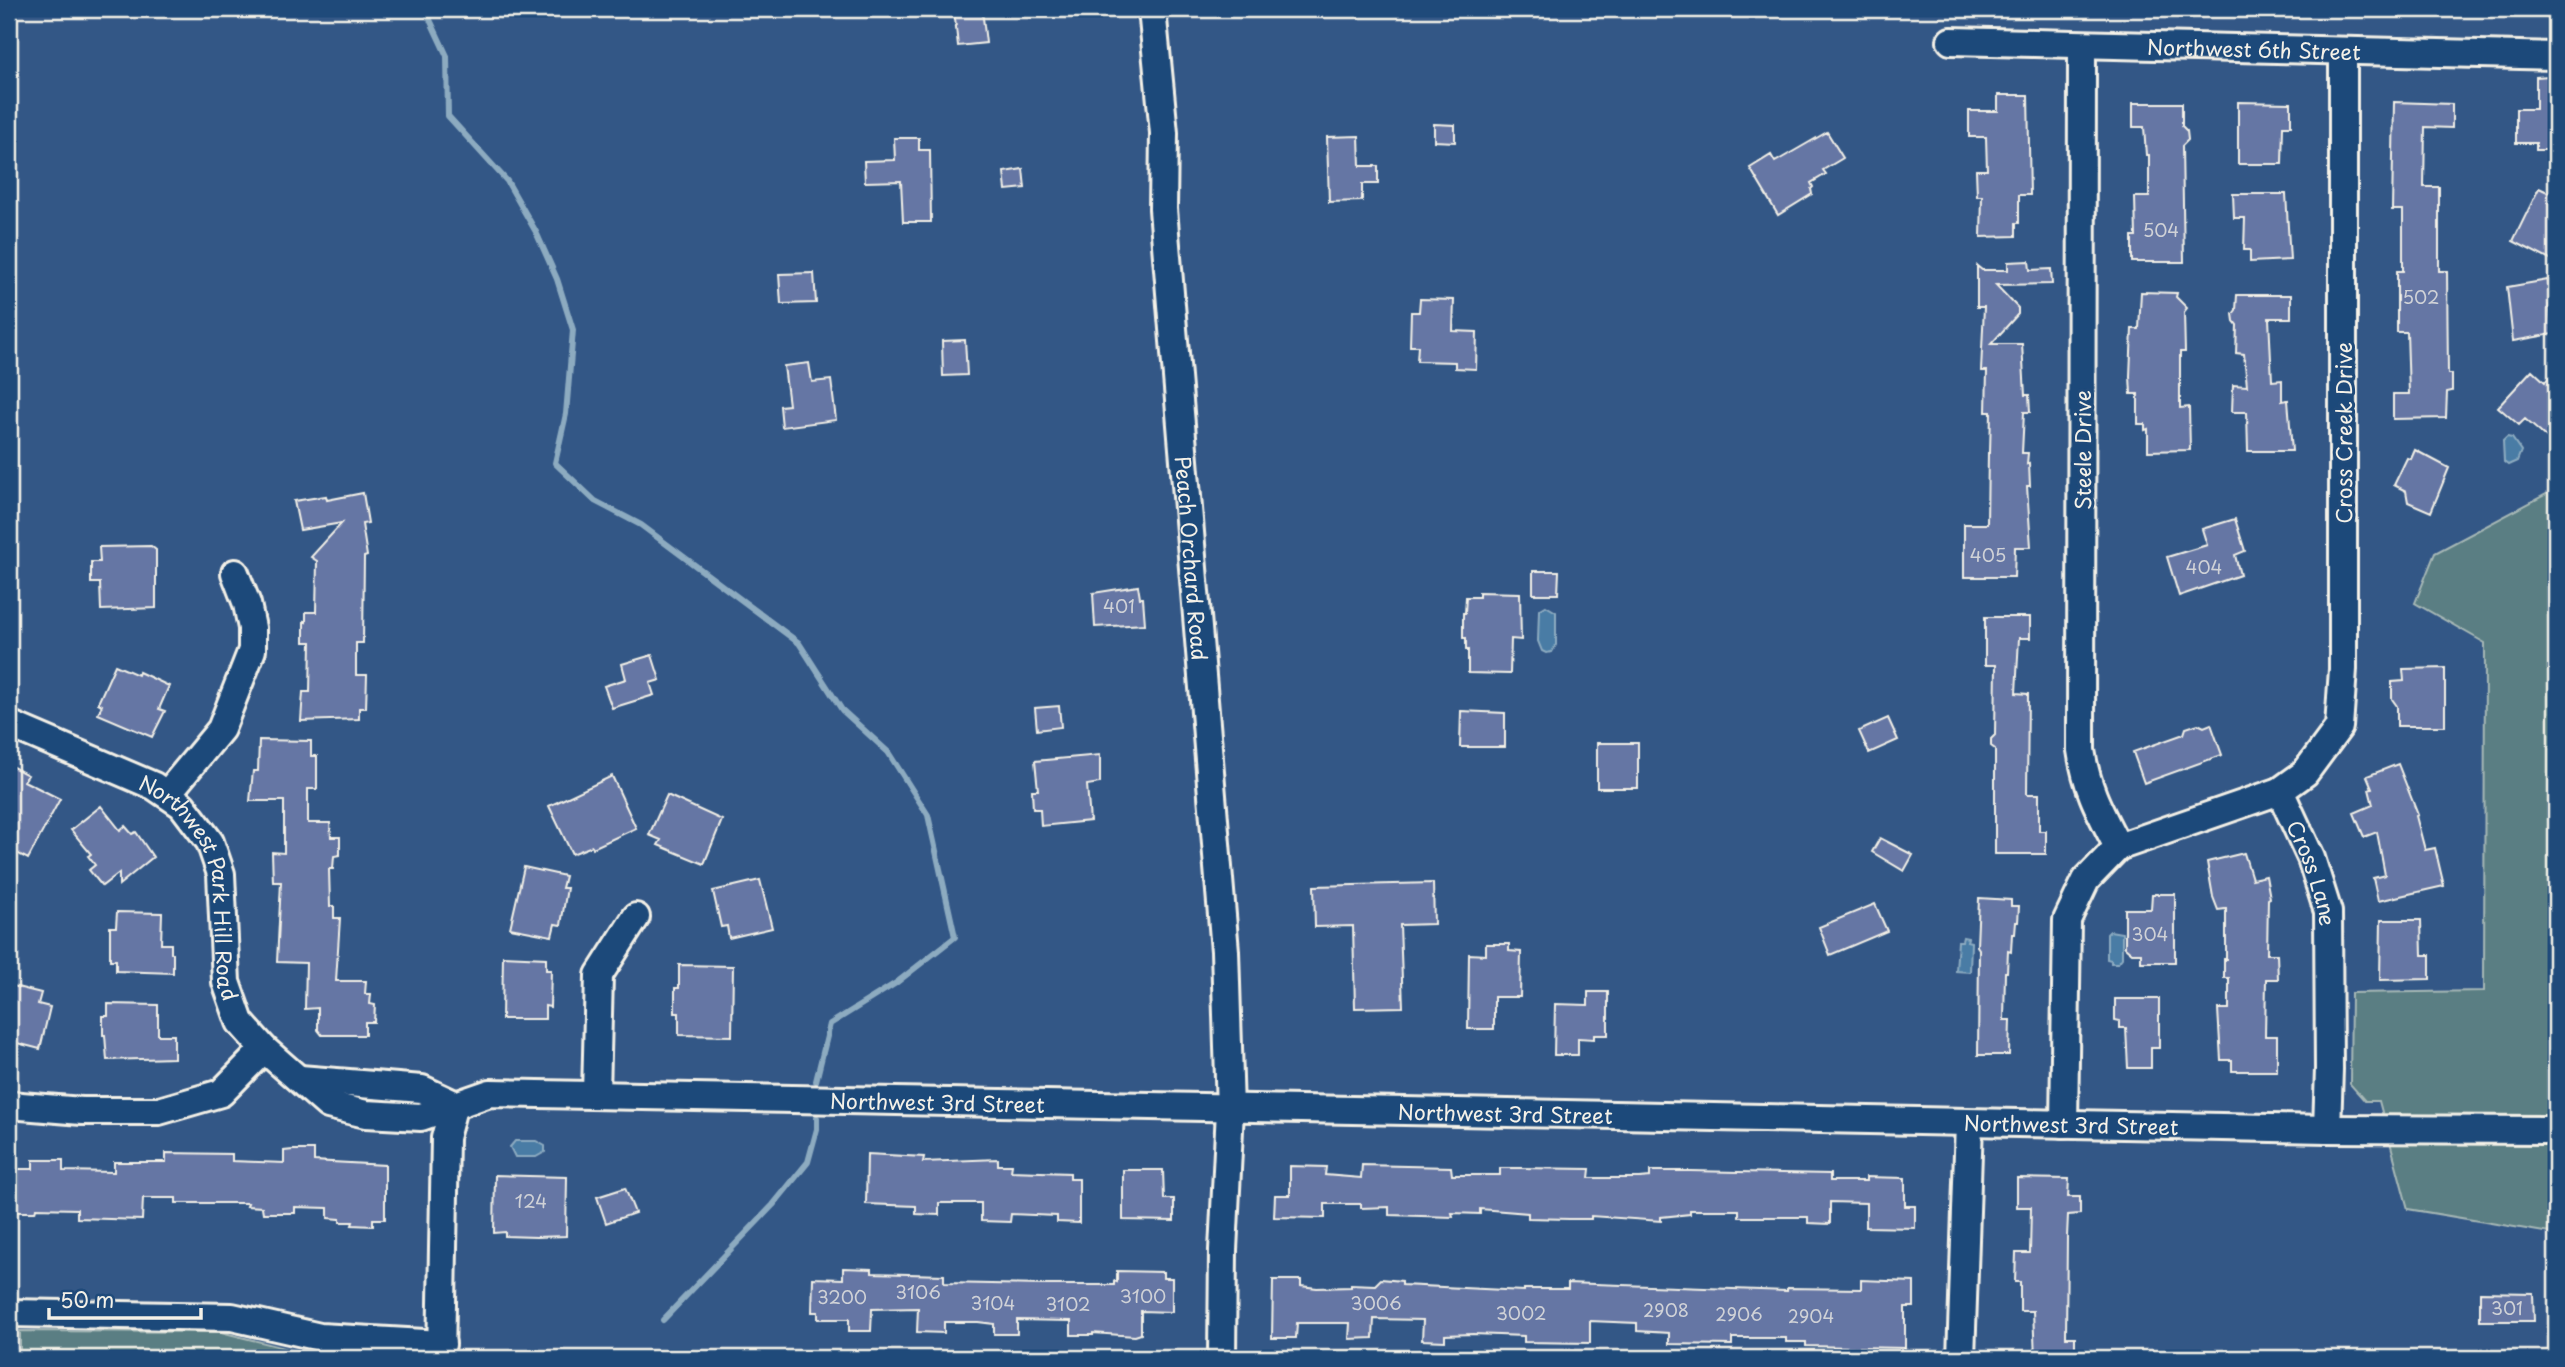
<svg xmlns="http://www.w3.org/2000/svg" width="2565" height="1367" viewBox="0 0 2565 1367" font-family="'Playpen Sans',sans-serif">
<rect width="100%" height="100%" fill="#335786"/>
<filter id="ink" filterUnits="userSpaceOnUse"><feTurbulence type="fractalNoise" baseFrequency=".0143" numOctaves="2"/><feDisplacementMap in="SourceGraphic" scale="14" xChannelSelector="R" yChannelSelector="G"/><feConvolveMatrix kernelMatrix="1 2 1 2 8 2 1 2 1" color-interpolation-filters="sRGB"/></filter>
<g filter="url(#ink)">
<path fill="#5a7e83" stroke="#a7b8b6" stroke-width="2" d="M2556,489V1234L2408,1209L2379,1101H2365L2350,1084L2351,993L2484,991L2485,643L2415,603L2435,553Z
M20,1331L221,1332L316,1356L413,1358H20Z"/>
<path fill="#487ca5" stroke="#8dabc0" stroke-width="2" d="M2507,437L2512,438L2521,451L2517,461L2508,465L2504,462L2503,441Z
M1546,606L1556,612V645L1552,652L1546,653L1542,651L1538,641L1539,610Z
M2110,931L2122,933V958L2118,963H2111V960L2107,959V934Z
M1963,937L1968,938L1967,941L1971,942L1970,972L1956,971L1958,941H1962Z
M515,1141H536L545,1146V1152L536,1157H515L510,1147Z"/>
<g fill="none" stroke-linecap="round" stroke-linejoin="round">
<path stroke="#8dabc0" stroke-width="6" d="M425,9L447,56L448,116L507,181L536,232L557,279L573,330L566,414L555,463L595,501L641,525L799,643L842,710L888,752L928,815L955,937L896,983L830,1024L816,1081
M663,1320L773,1205L808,1162L817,1129V1118"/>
</g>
<path fill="#6576a4" stroke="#f4f1e8" stroke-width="2" d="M954,9H982L986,43L958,46Z
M2549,76L2551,111H2556V150H2536V143H2516V109H2536V77Z
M1998,95H2028L2030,195H2019V223H2016V236L1981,237L1982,196H1977L1976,170H1987L1986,137H1969V111H1998Z
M2238,102L2291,103V126H2283L2282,164H2238Z
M2394,102L2452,104V128L2425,127L2424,187H2439V271H2447L2448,374H2452V391L2447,392L2446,418L2393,419V394H2409L2407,332H2397V271H2403V210H2392Z
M2133,103H2182V126L2187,131L2188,140L2182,146L2184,262H2132V237H2136L2135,197H2149V155H2146L2144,127H2133Z
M1434,124L1455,125V142L1434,141Z
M1827,132L1843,158L1823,170L1826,174L1811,183L1813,187L1811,189L1812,194L1778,215L1750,168L1771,155L1775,162Z
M1359,136L1360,166H1378V184H1362V201L1329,202L1327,137Z
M894,138H919V150H930L931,222H903L901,181L865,182L864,161L895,160Z
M1023,169L1025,188L1006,190L1004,172Z
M2539,188L2556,196V263L2513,241Z
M2233,194H2286L2290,260L2250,262V250H2244L2245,218H2234Z
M2029,261L2030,270L2051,269L2052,284L1996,285L2018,308V314L1991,344H2022L2025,395H2029L2030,412H2024L2022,453H2028L2027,464L2029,463L2030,486H2027L2031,547H2015L2014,577H1964V524H1987L1988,453H1990L1991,412H1986L1987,371H1981L1984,307H1977V266L1982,270H2008V262Z
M814,273L816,303L781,304L779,274Z
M2548,280L2552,305H2549L2553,334L2513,341L2507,287Z
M2141,292L2177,293L2176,297L2187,308L2184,312L2185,352H2180V408L2189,407L2190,450L2148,451V429L2145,430V424H2138V394H2131L2130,376L2132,329H2139Z
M2237,295H2291V318H2269L2272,381L2282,380V401L2288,400L2292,451H2248L2247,412H2232L2233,385L2247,386L2244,354L2236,353L2237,325L2234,321L2233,314L2236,310Z
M1420,299L1454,300L1453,331L1477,332L1476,369L1455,368V362L1417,361L1418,346H1410L1411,312H1419Z
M965,340L967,375L943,376L942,341Z
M809,363L812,382L831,380L836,420L782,427L780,406L789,405L784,366Z
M2532,370L2545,382L2556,370V446L2525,419L2519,425L2498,407Z
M2415,450L2449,468L2431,512L2408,502L2406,491L2394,485L2407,458L2411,459Z
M363,493L368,523L362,524L367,556L364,557L363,643H356V675H367L366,708H359V719L301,721L303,692H310L311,642H304V621L306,622V612H316L317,561L311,557L342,523L300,530L294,501L326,496L327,500Z
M2235,519L2245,551L2235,555L2240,575L2179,596L2167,557L2207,545L2202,529Z
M151,546L156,550V608L101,610L100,583H91V562H100L99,547Z
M1533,571H1559L1558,594H1533Z
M1138,586L1140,598H1143L1145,624L1095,627L1093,593Z
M1479,592L1520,593L1521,640L1511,639L1510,674L1468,673V650H1466V638H1463V613H1465L1466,597H1479Z
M1985,617H2030V638H2019L2016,693L2028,694L2027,794H2039V831H2046V854H1995V749L1991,746V739L1995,735L1996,665H1985Z
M652,655L660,680L650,683L654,695L612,708L604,686L626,679L622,664Z
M115,665L138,675L139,672L169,686L159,709L165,711L152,737L98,714L102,705L98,703Z
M2445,668V726H2397V706L2392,699V682L2404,681L2403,669Z
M1059,706L1061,727L1037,730L1035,708Z
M1461,711L1505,713V747H1460Z
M1888,718L1898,740L1869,753L1859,731Z
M2198,724L2204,727L2211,724L2222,755L2144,783L2133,752L2184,734L2186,728Z
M259,740L311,741V756H317V789H308V823H330L331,837H340V855L334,856L333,869H329L330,906H334V918H340L336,981H366L365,994H371L370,1004L375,1005L374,1022H365V1035H322L318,1030V1008L305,1009L306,963L277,962L281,882H273L272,852L284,853V801H250L253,771H258Z
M1597,743H1638V788H1597Z
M1100,755V783L1087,785L1090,821L1041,826L1040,809H1033L1032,790H1038L1035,761Z
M2398,764L2418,815L2416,816L2425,850L2435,848L2444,886L2378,901L2373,878L2385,875L2377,832L2364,837L2354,813L2373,805L2369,789L2372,788L2367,776Z
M9,765L28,775L24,781L60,799L28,859L9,849Z
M612,776L636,828L593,848L592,846L572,854L549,806Z
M667,795L722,820L704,864L658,845L661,840L649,835Z
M101,806L120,830L125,826L132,834L136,832L153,857L119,885V873L102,886L89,870L95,865L88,856L91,854L71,830Z
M1880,838L1913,855L1904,871L1872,852Z
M2244,853L2252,879L2266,876L2270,898L2268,899L2267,954H2277L2278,979H2266L2265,1036H2277V1071H2232V1060H2221L2218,1009H2229V978H2224V959H2226V909L2218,910L2213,897L2207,862Z
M524,867L565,876L562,888H567L561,925L555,924L552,936L510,928Z
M760,880L772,928L729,938L727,926L721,927L713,891Z
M1433,883L1434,924L1400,925L1403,1007L1355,1008L1353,926L1315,927L1314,886Z
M2152,894H2175V962H2141V953H2132L2125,947V909H2151Z
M1979,898L2011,900V906H2019L2018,922H2016L2015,934H2012L2011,952L2008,951L2007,972H2005L2004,1020H2010L2009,1055H1978L1979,949L1977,946Z
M1875,904L1887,931L1830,955L1819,927Z
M117,912L162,913L161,944H171V953H173V973L116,971V960H110V927H116Z
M2381,920H2421L2422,955H2430V979L2380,980Z
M1486,944H1509V951L1521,952L1520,997H1494V1029H1468L1469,954L1486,955Z
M503,956L546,958V970H551L550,1007L545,1006V1019H502Z
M679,965L733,966L732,1036L679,1035V1013H675V988H679Z
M9,985L41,993L38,1004L50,1007L40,1049L9,1041Z
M1588,992H1608V1035H1594V1039L1578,1038V1055H1554L1555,1004L1588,1005Z
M2115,999H2159V1048H2151V1068H2128L2126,1028H2120V1021L2115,1020Z
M108,1004L158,1005V1035H174V1058L107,1060L105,1035H103V1016H108Z
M293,1150H314V1161L385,1165V1219H373V1226L352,1225L353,1222H340V1219L328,1218V1208L295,1207V1213H263L262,1207L247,1206L248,1203H176V1198H143L142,1220L77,1218V1209L36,1208L35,1212H9V1173H15L14,1170L20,1169H33V1160H63V1171L114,1172V1162H166V1153L232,1154V1161L284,1163V1151Z
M867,1154L924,1157L923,1162L998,1159V1165H1012L1011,1171L1070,1173V1179H1079V1223L1057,1222V1216L1011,1214L1010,1222L981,1221V1203H939V1215L916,1214V1206L866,1204Z
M1362,1165L1451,1167L1452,1175H1500V1168H1520L1590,1169L1589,1178H1640L1650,1177V1171H1690L1830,1174V1181H1866V1177L1905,1178V1206H1915V1228L1866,1227V1203L1830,1202V1224L1808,1223V1217H1739V1210H1690V1214L1661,1217V1221L1591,1216V1219H1569L1528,1218V1213L1480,1209V1214L1452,1213L1453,1217L1389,1215V1207L1361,1208V1204H1325V1218L1274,1217L1275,1195H1290V1166L1326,1167L1325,1175L1361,1178Z
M1123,1170H1163L1164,1199H1174V1221L1123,1220Z
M495,1175L567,1177L566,1236L536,1237L505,1236V1232L494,1233Z
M2017,1178L2069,1179L2068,1197H2080V1214L2068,1215L2067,1237L2066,1337H2075V1358H2035L2033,1311H2020V1282H2015L2016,1253H2030L2031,1207H2017Z
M625,1188L635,1213L606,1223L597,1197Z
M843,1268L872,1269V1273L944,1275V1283L1043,1285H1114V1281L1117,1282V1271L1163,1272V1278H1172V1312L1141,1311V1334L1135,1336L1093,1333V1335H1071V1321L1017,1320V1334H994V1324L978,1322H944V1333L917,1332L918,1308L872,1309L871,1331H849V1319H818V1312H812L813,1278L843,1279Z
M1381,1279L1402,1281V1285L1524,1291V1289H1568V1283L1787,1291V1288L1861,1289V1280L1914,1282V1307H1905V1348L1806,1346V1342H1786V1338H1732V1345L1669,1344V1333L1637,1331V1323L1590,1321V1343L1524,1342V1336L1473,1334L1445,1335V1341L1422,1340L1423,1320L1374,1319L1373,1338L1349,1339L1350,1323H1297L1296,1338H1272L1273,1280H1301V1286L1317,1288L1351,1287V1284L1375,1285Z
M2480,1292L2533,1293L2534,1321H2480Z"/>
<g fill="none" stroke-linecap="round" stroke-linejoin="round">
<g stroke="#f4f1e8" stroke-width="32">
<g id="minor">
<path id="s1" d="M1152,9L1164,133L1163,209L1225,951L1230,1110L1223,1250L1222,1358"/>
<path id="s2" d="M1951,41L2556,56"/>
<path d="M2082,45L2081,750C2087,790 2100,812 2118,847"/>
<path id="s3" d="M9,724L154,786L182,805L210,842L221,874L226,982L240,1022L264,1049L328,1105L366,1114L421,1117L490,1093L2327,1129L2556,1130"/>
<path id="s4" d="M2280,791L2311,858L2328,912L2329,1069L2327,1129"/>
<path d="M167,794L221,729L252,650V628L247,604L235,573"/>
<path d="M300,1079L422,1089L454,1104"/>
<path d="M596,1094L599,975L636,917"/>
<path d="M9,1105L82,1111H159L221,1093L264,1049"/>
<path d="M2064,1124L2067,920L2086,880L2118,847L2280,791L2305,773L2339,727L2343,669V51"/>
<path d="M9,1313L232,1317L320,1337L442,1344"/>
<path d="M441,1358L445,1138L454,1104"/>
<path d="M1961,1358L1969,1123"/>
</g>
</g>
<use href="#minor" stroke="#1f4a7a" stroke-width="26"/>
</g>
</g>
<g text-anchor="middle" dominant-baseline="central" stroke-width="6" stroke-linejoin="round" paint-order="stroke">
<g font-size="18" fill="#d0d2d7">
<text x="2161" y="229">504</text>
<text x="2421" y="296">502</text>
<text x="1988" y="554">405</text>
<text x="2204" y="566">404</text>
<text x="1119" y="605">401</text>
<text x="2150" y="933">304</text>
<text x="531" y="1200">124</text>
<text x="918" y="1291">3106</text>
<text x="1143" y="1295">3100</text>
<text x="842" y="1296">3200</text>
<text x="993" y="1302">3104</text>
<text x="1376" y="1302">3006</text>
<text x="1068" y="1303">3102</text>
<text x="2507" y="1307">301</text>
<text x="1666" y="1309">2908</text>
<text x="1521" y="1312">3002</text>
<text x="1739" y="1313">2906</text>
<text x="1811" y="1315">2904</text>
</g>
<g font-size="21" fill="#f4f1e8" stroke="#1f4a7a">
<text stroke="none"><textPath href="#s2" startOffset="303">Northwest 6th Street</textPath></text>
<text transform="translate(2343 433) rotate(-90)">Cross Creek Drive</text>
<text transform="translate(2082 450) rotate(-90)">Steele Drive</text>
<text stroke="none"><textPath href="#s1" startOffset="551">Peach Orchard Road</textPath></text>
<text stroke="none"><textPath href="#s4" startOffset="89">Cross Lane</textPath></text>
<text stroke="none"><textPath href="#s3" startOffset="271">Northwest Park Hill Road</textPath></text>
<text stroke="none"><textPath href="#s3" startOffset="1158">Northwest 3rd Street</textPath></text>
<text stroke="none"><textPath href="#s3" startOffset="1726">Northwest 3rd Street</textPath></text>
<text stroke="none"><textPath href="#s3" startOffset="2292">Northwest 3rd Street</textPath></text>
</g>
</g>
<rect width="2565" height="1367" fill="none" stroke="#1f4a7a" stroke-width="35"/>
<rect x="18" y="18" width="2530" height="1332" fill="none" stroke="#f4f1e8" stroke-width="2.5" filter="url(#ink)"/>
<path d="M49 1308v10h152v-10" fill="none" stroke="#f4f1e8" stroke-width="3.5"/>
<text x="60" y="1308" font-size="21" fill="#f4f1e8" stroke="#1f4a7a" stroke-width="5" paint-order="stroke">50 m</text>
</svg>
